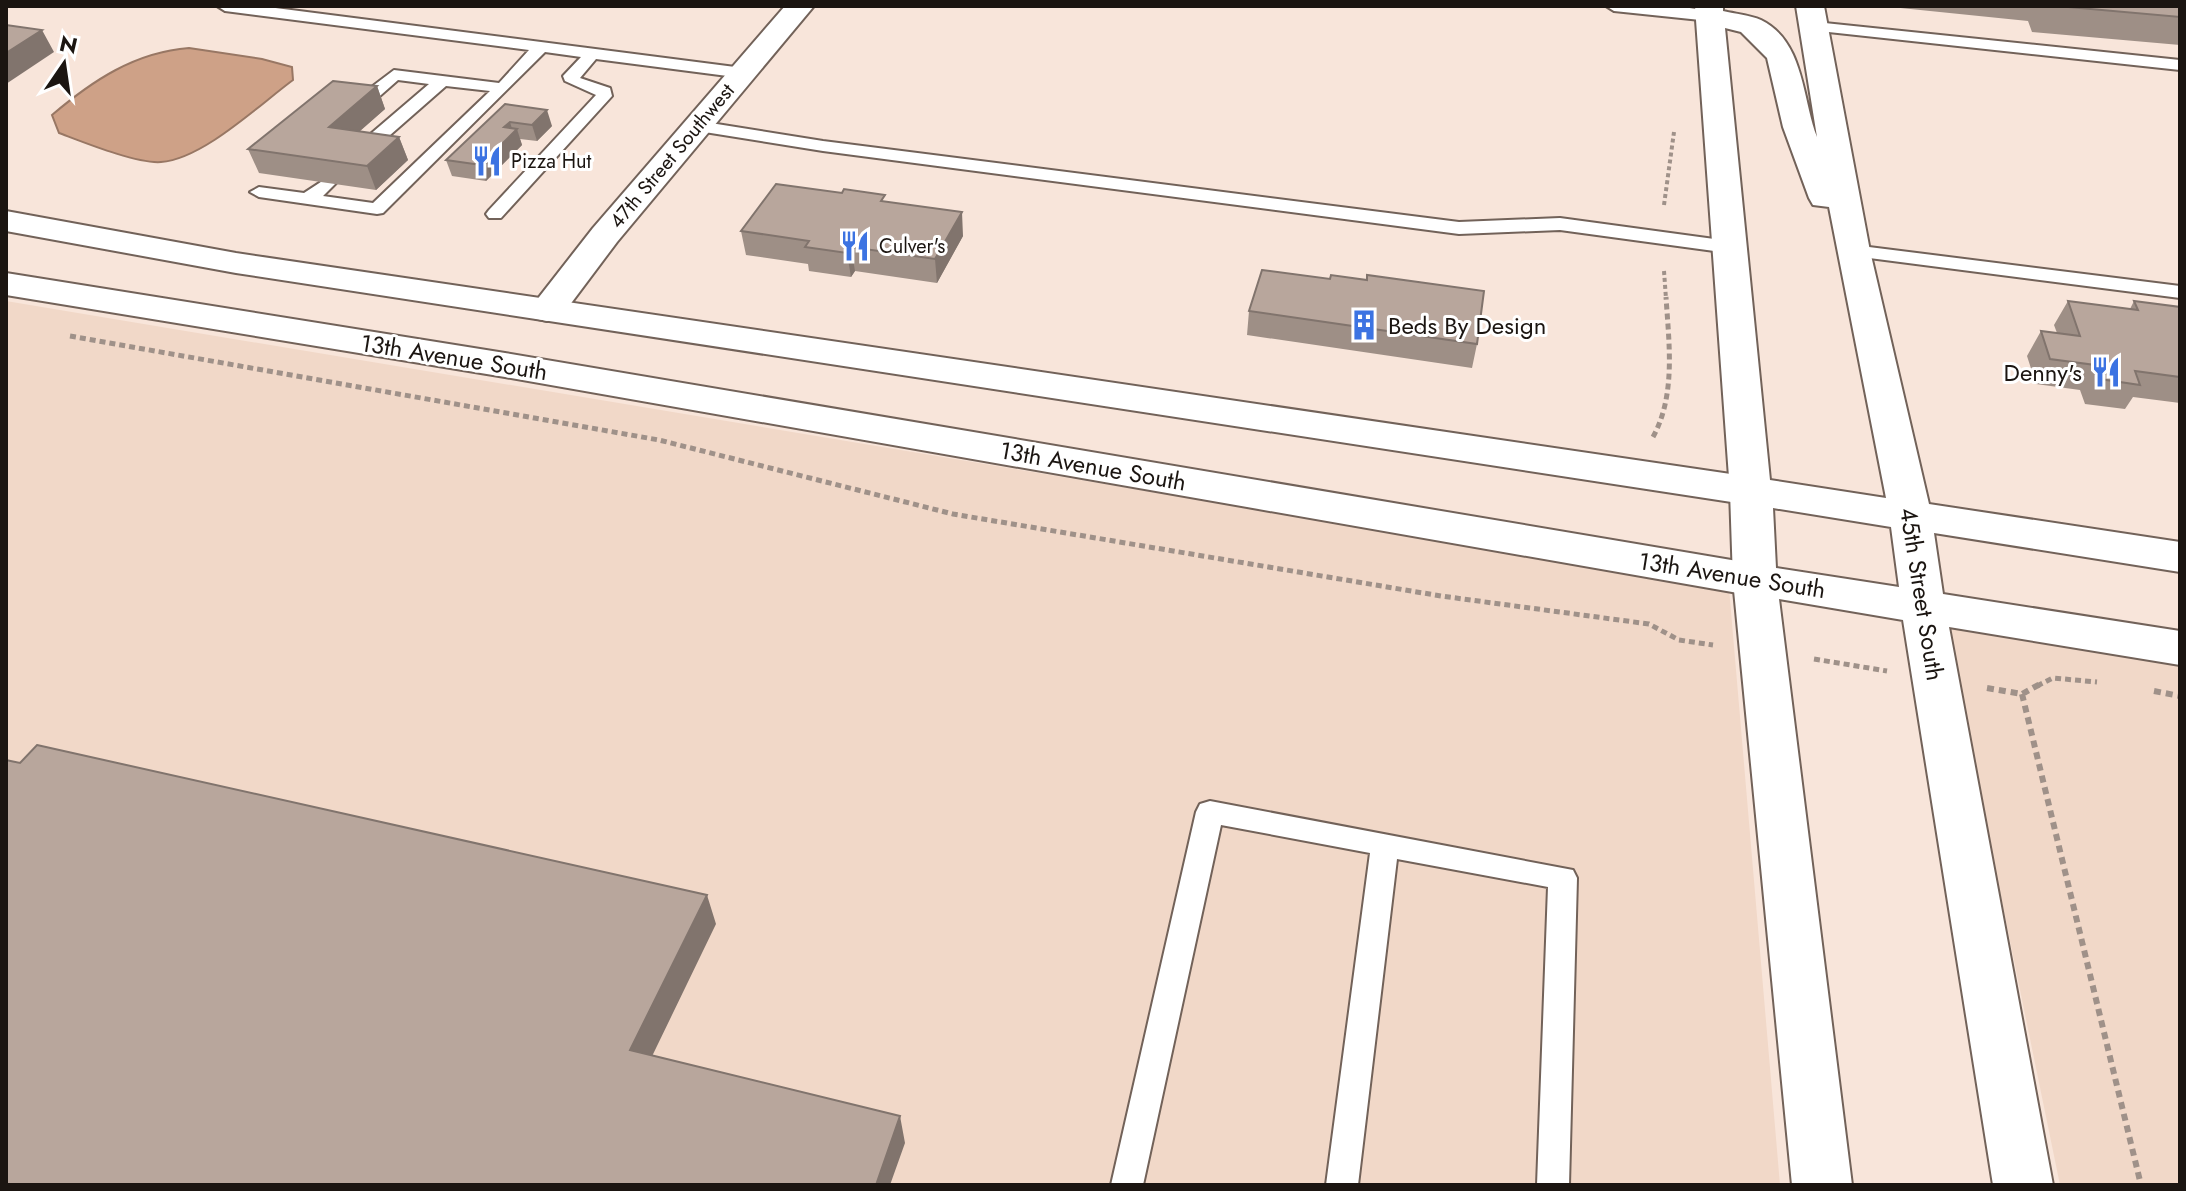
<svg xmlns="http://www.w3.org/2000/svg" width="2186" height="1191" viewBox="0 0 2186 1191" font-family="Jost,sans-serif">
<rect width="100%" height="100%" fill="#f8e5da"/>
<path fill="#f1d8c8" d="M6,301L1729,588L1780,1185H6Z
M1944,619L2180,660V1185H2060Z"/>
<path fill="#cea187" stroke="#987764" stroke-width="2" d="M189,48L262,59L292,67L293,80C259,105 203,159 161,162C137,164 83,142 59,133L52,115C92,81 135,52 189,48Z"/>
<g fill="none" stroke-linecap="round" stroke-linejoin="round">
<g stroke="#726259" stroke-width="4">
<path id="service" d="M217,6H260L743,68L751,73L743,78L596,59L580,78L610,88L612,96L501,218H489L486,214L489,210L596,95L565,81L563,76L581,57L545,52L383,213L377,214L259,197L250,192L259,187L304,193L327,178L336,183L323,196L373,203L490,91L446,86L365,157L359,158L350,153L353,149L429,84L398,80L365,109H353L351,105L353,101L394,70L499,83L529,50L225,11Z
M1606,6C1630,6 1702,3 1718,16L1710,21L1614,11Z
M1815,22L2180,60V70L1810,30L1807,27Z
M698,121L823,141L1459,222L1560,218L1729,241L1738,247L1729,253L1560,230L1459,234L823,151L692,130L690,126L692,122Z
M1853,245L2180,286V298L1846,255L1844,251L1846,247Z
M1210,801L1573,870L1577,878L1569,1185H1537L1548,887L1397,859L1358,1185H1326L1370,853L1221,825L1143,1185H1111L1196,812L1200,804Z"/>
</g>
<g stroke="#726259" stroke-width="4">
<path id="minor" d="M785,6H814L617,242L560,318L547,321L534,318L529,310L593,228Z"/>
</g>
<g stroke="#726259" stroke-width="4">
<path id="secondary" d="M6,211L236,253L1751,477L1766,481L1772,491L1766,501L1751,505L236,273L6,231Z
M6,273L505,353L1755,564L1770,569L1777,580L1770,591L1755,596L505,377L6,295Z"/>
</g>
<g stroke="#726259" stroke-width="4">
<path id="primary" d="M1695,6H1723V11C1735,14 1750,15 1761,20C1804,41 1802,98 1817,137L1796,6H1824L1870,251L1929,504L2180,542V572L1934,533L1943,594L2180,631V665L1949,627L2053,1185H1993L1903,620L1779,599L1852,1185H1792L1733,580L1730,491ZM1725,28L1741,32L1767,58L1783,127L1809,198L1813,205L1829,207L1886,498L1770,480ZM1773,508L1891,527L1899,587L1776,568Z"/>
</g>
<path stroke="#9f9189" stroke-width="4" stroke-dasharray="4 3" stroke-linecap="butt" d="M1664,205L1674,132
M1664,271L1666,299"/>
<path stroke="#9f9189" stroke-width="5" stroke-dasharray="6 4" stroke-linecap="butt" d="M70,336L659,440L953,514L1441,596L1649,624L1679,640L1713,645
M1653,437C1676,395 1669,344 1666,297
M1814,659L1887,671
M2037,686L2053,678L2097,682"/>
<path stroke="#9f9189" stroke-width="6" stroke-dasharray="7 5" stroke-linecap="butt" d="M1987,688L2022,694L2040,684
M2154,691L2180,696
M2022,694L2141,1185"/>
<use href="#service" fill="#fff" fill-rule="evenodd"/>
<use href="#minor" fill="#fff" fill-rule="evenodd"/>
<use href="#secondary" fill="#fff" fill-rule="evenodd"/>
<use href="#primary" fill="#fff" fill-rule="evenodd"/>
</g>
<path fill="#9e8f86" d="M1881,6H2180V45L2032,32L2028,21Z
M377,86L385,109L359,132L399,137L408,160L376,190L259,173L248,149Z
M505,104L552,126L537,141L520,139L522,145L486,181L452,176L446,160Z
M886,202L963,236L937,283L855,271L851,277L809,271L808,264L746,255L741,231Z
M2068,301L2130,309L2134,301L2180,307V403L2133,397L2125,409L2085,404L2080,390L2036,384L2027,356L2041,331L2057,333L2054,325Z
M1249,311L1477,344L1472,368L1247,335Z"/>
<path fill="#81746d" d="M42,30L54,52L6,84V53Z
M377,86L385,109L338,150L329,127Z
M547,110L552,126L537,141L532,125Z
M510,122L513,132L517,129L522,145L486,181L481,165L504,127Z
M399,137L408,160L376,190L367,166Z
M962,212L963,236L937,283L935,259Z
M851,247L855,271L851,277L847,253Z
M707,895L716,924L642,1077L630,1050Z
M900,1116L905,1143L890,1185H876Z"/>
<path fill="#b8a69c" stroke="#81746d" stroke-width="2" d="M2057,6H2180V17Z
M6,25L42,30L6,53Z
M333,81L377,86L329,127L399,137L367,166L248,149Z
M505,104L547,110L532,125L510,122L504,127L517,129L481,165L446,160Z
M776,184L842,193L844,189L885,195L881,201L962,212L935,259L851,247L847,253L805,247L809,241L741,231Z
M1262,270L1330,279L1331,275L1367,280V275L1484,291L1477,344L1249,311Z
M2068,301L2138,310L2134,301L2180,307V377L2135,371L2140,385L2100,379L2095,365L2050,359L2041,331L2080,336Z
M37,745L707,895L630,1050L900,1116L876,1185H6V760L20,763Z"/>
<defs>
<g id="restaurant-bare" transform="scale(2.4)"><path d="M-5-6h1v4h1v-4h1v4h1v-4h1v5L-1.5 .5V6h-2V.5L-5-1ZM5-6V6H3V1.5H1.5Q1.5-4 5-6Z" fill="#3c73e2" stroke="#fff" stroke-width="2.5" paint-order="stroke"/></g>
<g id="building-bare" transform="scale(2.4)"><path d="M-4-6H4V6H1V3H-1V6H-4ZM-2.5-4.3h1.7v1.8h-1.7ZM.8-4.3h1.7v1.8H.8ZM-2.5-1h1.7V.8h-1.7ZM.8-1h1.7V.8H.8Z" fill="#3c73e2" stroke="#fff" stroke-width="2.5" paint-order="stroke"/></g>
</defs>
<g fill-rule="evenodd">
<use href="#restaurant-bare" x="487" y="161"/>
<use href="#restaurant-bare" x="855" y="246"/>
<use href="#building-bare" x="1364" y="325"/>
<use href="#restaurant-bare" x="2106" y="372"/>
</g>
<g text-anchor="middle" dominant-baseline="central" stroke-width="6" stroke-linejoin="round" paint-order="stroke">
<g font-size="20" fill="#1b1511" stroke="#fff">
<text transform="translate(672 156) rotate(-50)">47th Street Southwest</text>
</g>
<g font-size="20" fill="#1b1511" stroke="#fff" text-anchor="start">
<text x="511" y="161">Pizza Hut</text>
<text x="879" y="246">Culver's</text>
</g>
<g font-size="24" fill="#1b1511" stroke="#fff" text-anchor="start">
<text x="1388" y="325">Beds By Design</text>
<text x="2082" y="372" text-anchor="end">Denny's</text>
</g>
<g font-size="24" fill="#1b1511" stroke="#fff">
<text transform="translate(454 357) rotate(9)">13th Avenue South</text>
<text transform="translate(1093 466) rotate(10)">13th Avenue South</text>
<text transform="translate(1732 575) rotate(9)">13th Avenue South</text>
<text transform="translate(1922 594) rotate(81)">45th Street South</text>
</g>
</g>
<rect width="2186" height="1191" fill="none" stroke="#1b1511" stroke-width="16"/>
<g transform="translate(64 64) rotate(13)" stroke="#ffffff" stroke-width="6" paint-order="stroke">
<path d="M0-6L14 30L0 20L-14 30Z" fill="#1b1511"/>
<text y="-12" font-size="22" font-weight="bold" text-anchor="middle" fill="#1b1511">N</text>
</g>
</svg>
